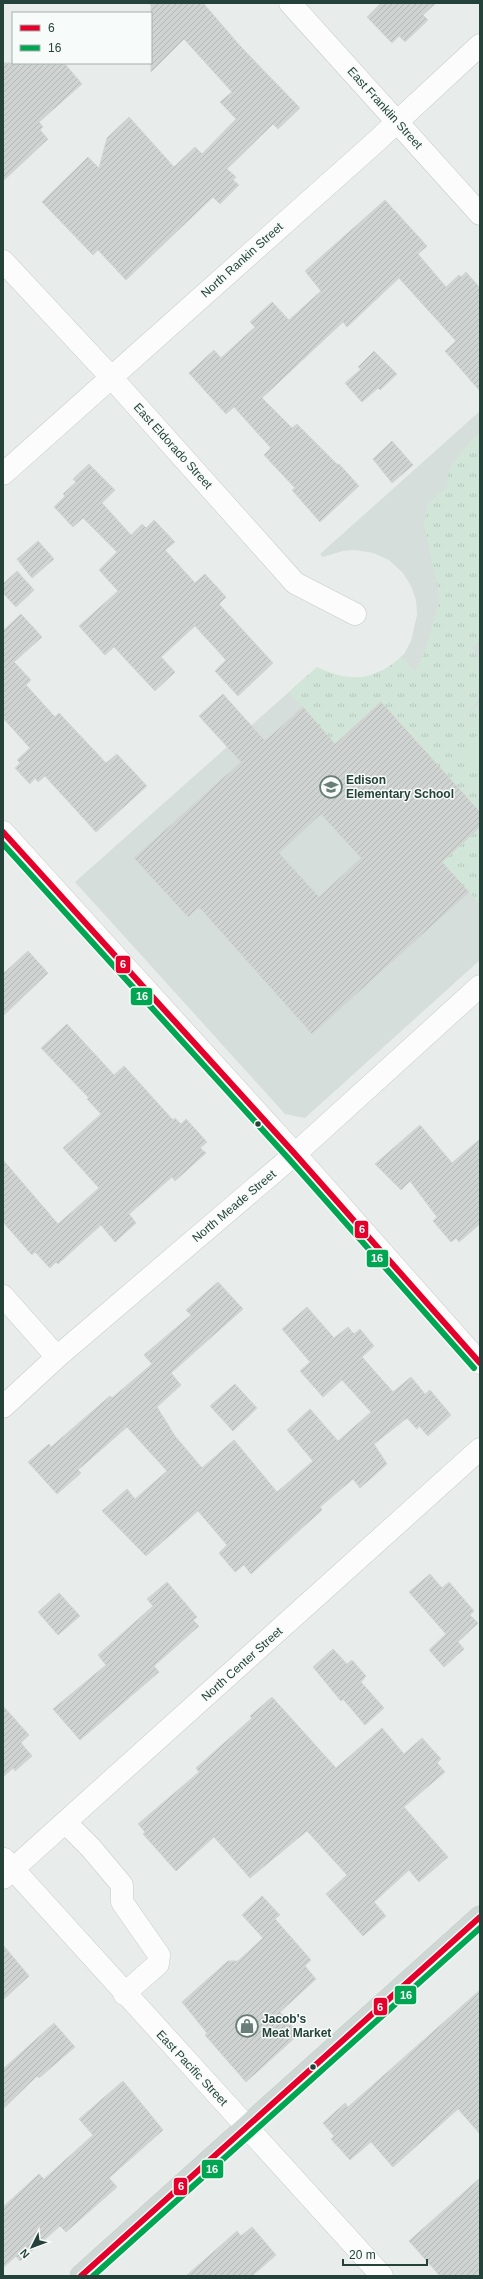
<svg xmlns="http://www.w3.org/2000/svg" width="483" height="2279" viewBox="0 0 483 2279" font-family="Helvetica,sans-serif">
<defs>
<pattern id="park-tufts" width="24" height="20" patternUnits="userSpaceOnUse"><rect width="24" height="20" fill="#d1e6d8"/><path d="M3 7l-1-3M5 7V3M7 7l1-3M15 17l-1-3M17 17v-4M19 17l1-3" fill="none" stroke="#b3c6ba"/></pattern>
<pattern id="building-hatch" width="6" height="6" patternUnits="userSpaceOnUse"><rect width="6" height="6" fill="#cfd4d2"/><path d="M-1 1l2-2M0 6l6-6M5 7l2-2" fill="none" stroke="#b2b7b5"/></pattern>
</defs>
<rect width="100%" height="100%" fill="#e8edeb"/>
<path fill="#d6dedb" d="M480,411V960L305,1118L285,1114L75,882L317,667L331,674L347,678L366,677L383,670L394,663L404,654L411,641L417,615L416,600L411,586L403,573L389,560L373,553L355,550L343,551L323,557L320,554Z"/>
<path fill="#d1e6d8" d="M480,732V777L458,753Z"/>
<path fill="url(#park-tufts)" d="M480,432V642L472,647L480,662V696L469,713L480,703V732L458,753L480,777V812L344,754L289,692L317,667C347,682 376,682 401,657L415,671L425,652L440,599L424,524L428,504L447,487L449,469L467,445Z
M480,827V904L442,862Z"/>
<path fill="url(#building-hatch)" stroke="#d1d6d4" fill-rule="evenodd" d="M151,3H203L241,47L300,108L278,129L273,124L227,169L236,177L233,180L239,185L220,204L213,197L126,280L98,250L93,255L42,202L88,157L99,168L107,138L129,117L174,167L195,147L202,154L236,119L220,102L232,92L184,39L151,72Z
M381,3H436L423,15L428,20L405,42L399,36L392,43L367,17Z
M3,63H64L82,84L39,122L43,127L40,130L48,139L3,181Z
M385,200L427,246L418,254L446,287L459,275L461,277L466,272L480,288V391L445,351L456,341L399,278L347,327L343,322L262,398L292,428L297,424L338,465L339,464L359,486L320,522L292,490L295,488L264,455L271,448L234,407L226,414L189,373L214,350L221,358L255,327L250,322L272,302L289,320L321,291L305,271Z
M374,351L397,374L380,390L378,388L362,402L345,383L361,369L358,367Z
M392,441L413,465L392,483L373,459Z
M89,464L115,490L102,503L131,535L142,524L146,528L154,520L175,542L165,550L195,583L205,574L226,597L219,604L273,663L238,696L215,671L226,660L195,626L161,657L175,672L155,691L114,647L105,655L79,626L118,591L99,570L117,552L83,518L73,527L54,507L65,496L63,494L76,482L73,479Z
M38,541L54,559L32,578L17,559Z
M17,571L34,590L16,607L3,593V584Z
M21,614L42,637L14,662L31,680L26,685L55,717L59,713L106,763L117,754L147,786L96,832L45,776L38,782L35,778L30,784L15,768L20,763L17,760L30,748L3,718V631Z
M223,694L265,741L303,707L335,744L381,702L480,812V827L442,862L469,892L312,1034L199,907L188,917L134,858L241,762L199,716ZM321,814L361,858L319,897L279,853Z
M28,951L48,973L3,1016V974Z
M67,1024L114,1075L124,1066L173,1120L175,1118L181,1124L186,1119L207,1142L200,1148L206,1153L175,1181L172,1177L129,1214L136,1223L115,1242L101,1225L58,1264L56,1262L50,1268L35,1252L32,1255L3,1222V1160L58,1224L99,1188L63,1148L101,1114L87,1099L89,1098L41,1048Z
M420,1125L452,1163L480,1139V1224L459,1242L456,1238L451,1242L433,1221L437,1217L410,1181L401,1190L375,1164Z
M218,1282L243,1309L171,1373L181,1385L157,1407L175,1436L202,1468L234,1440L277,1492L313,1461L287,1430L310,1409L338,1441L371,1412L342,1380L323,1397L300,1371L310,1362L282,1329L307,1307L334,1338L348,1327L354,1334L360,1329L374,1346L362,1357L393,1392L411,1377L425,1394L430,1390L451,1415L428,1436L419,1426L417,1429L407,1418L374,1444L387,1464L360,1488L353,1479L320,1507L322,1510L251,1574L244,1565L235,1572L219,1553L227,1545L198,1511L146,1556L102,1511L127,1489L135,1499L167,1471L127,1427L78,1470L81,1473L57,1494L28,1462L49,1444L51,1447L110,1396L112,1398L152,1364L144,1355L191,1315L186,1310Z
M235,1384L257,1408L233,1431L210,1406Z
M430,1574L442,1588L449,1582L474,1611L470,1615L478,1623L458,1642L464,1649L444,1667L429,1650L446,1634L409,1592Z
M167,1582L197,1617L193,1620L199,1626L154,1666L159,1672L80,1740L53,1709L106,1665L98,1655L153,1606L147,1599Z
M59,1593L80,1616L58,1635L38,1612Z
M333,1649L347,1664L352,1660L366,1676L361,1682L384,1708L365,1725L343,1699L341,1701L313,1667Z
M272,1697L336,1768L382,1728L404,1754L422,1738L441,1759L437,1763L445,1772L404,1807L448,1857L419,1882L409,1870L374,1902L386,1916L363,1936L326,1894L347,1875L307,1831L250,1878L214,1837L176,1871L143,1834L145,1832L138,1824L199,1772L196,1768L252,1718L250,1716Z
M3,1706L29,1735L21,1743L32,1756L15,1771L13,1768L3,1777Z
M262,1896L280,1915L275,1919L311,1960L305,1966L316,1979L280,2012L299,2034L246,2082L205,2035L207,2033L182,2002L228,1961H238L263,1938L242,1915Z
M3,1945L29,1976L3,2000Z
M480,1990V2134L458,2109L393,2167L371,2142L350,2160L331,2139L334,2136L323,2123L345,2103L348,2107Z
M54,2023L75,2047L39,2078L37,2076L3,2109V2069Z
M123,2081L163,2130L109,2178L117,2187L66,2232L60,2226L20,2261L16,2256L3,2268V2207L39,2174L44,2179L93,2135L79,2119Z
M480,2178V2276H440L409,2241Z
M252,2227L276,2255L252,2276H186L237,2231L241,2236Z"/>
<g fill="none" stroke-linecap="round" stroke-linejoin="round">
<g stroke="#c5cac8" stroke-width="23">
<path id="minor" d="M290,3L480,214
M3,261L111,377L295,583L355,614
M3,474L370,147L480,45
M3,832L295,1154L480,1363
M3,1296L57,1357
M3,1407L57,1357L295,1154L480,986
M66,1823L91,1848L122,1885V1902L159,1955L158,1964L124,1994
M4,1859L382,2276
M3,1878L480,1449"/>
</g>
<g stroke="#c3ccc9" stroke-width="23">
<path id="major" d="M81,2276L480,1917"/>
</g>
<use href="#minor" stroke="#fcfcfc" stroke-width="22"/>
<use href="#major" stroke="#cfd7d5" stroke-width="22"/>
<g stroke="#f7fbf9" stroke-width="9">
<path id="bus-1" d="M3,832L295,1154L480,1363
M81,2276L480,1917"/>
</g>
<g stroke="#f7fbf9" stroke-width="9">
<path id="bus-2" d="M3,844L289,1159L474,1368
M93,2276L480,1928"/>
</g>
<use href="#bus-1" stroke="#e4002b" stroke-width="6"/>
<use href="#bus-2" stroke="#00a651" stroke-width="6"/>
</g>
<defs>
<g id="school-ring" transform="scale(1.15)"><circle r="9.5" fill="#f7fbf9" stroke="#697e78" stroke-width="1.5"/><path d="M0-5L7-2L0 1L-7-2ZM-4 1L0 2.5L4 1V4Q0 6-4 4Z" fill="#697e78"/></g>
<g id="shop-ring" transform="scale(1.15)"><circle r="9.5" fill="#f7fbf9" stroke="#697e78" stroke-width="1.5"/><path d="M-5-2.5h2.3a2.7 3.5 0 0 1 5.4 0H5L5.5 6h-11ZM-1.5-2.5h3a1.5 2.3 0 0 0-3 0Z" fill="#697e78"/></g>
</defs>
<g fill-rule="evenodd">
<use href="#school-ring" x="331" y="787"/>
<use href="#shop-ring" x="247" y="2026"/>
</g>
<g fill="#24423a" stroke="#f7fbf9" stroke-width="1.5">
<circle cx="258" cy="1124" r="3.5"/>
<circle cx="313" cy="2067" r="3.5"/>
</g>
<g text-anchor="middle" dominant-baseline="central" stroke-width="3" stroke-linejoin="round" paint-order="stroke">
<g font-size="12" fill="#24423a" stroke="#f7fbf9">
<text transform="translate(385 108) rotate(48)">East Franklin Street</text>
<text transform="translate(242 260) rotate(-42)">North Rankin Street</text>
<text transform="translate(173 446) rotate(48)">East Eldorado Street</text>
<text transform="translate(234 1206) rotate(-40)">North Meade Street</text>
<text transform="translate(242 1664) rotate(-42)">North Center Street</text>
<text transform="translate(192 2068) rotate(47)">East Pacific Street</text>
</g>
<g font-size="12" font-weight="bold" fill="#24423a" stroke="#f7fbf9" text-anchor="start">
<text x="346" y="780">Edison<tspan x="346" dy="14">Elementary School</tspan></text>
<text x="262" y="2019">Jacob's<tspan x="262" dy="14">Meat Market</tspan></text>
</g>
</g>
<g stroke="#f7fbf9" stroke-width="1.5">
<rect x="115" y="955" width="16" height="19" rx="4" fill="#e4002b"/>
<rect x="130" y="987" width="23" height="19" rx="4" fill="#00a651"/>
<rect x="354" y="1220" width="15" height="19" rx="4" fill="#e4002b"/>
<rect x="366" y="1249" width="23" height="19" rx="4" fill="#00a651"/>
<rect x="394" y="1985" width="23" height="20" rx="4" fill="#00a651"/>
<rect x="373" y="1997" width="15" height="19" rx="4" fill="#e4002b"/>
<rect x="201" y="2159" width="23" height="20" rx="4" fill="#00a651"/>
<rect x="173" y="2177" width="15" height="19" rx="4" fill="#e4002b"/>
</g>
<g font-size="11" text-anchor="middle" font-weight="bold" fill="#fff">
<text x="123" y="968">6</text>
<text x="142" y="1000">16</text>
<text x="362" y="1233">6</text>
<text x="377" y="1262">16</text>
<text x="406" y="1999">16</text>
<text x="380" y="2011">6</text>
<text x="212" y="2173">16</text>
<text x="181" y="2190">6</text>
</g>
<rect width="483" height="2279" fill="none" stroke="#24423a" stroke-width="8"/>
<rect x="12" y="12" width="140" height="52" fill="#f7fbf9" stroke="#a3b1ad"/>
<rect x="20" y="25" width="20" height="6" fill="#e4002b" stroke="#a3b1ad"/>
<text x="48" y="32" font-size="12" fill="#24423a">6</text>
<rect x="20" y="45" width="20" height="6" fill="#00a651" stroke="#a3b1ad"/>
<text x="48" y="52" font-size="12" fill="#24423a">16</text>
<g transform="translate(32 2247) rotate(228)" stroke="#f7fbf9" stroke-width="3" paint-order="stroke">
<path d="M0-3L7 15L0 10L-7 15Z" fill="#24423a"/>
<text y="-6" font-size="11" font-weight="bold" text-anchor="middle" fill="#24423a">N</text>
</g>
<path d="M343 2259v6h84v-6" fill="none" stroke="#24423a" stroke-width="2"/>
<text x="349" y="2259" font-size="12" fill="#24423a" stroke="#f7fbf9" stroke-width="3" paint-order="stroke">20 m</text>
</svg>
